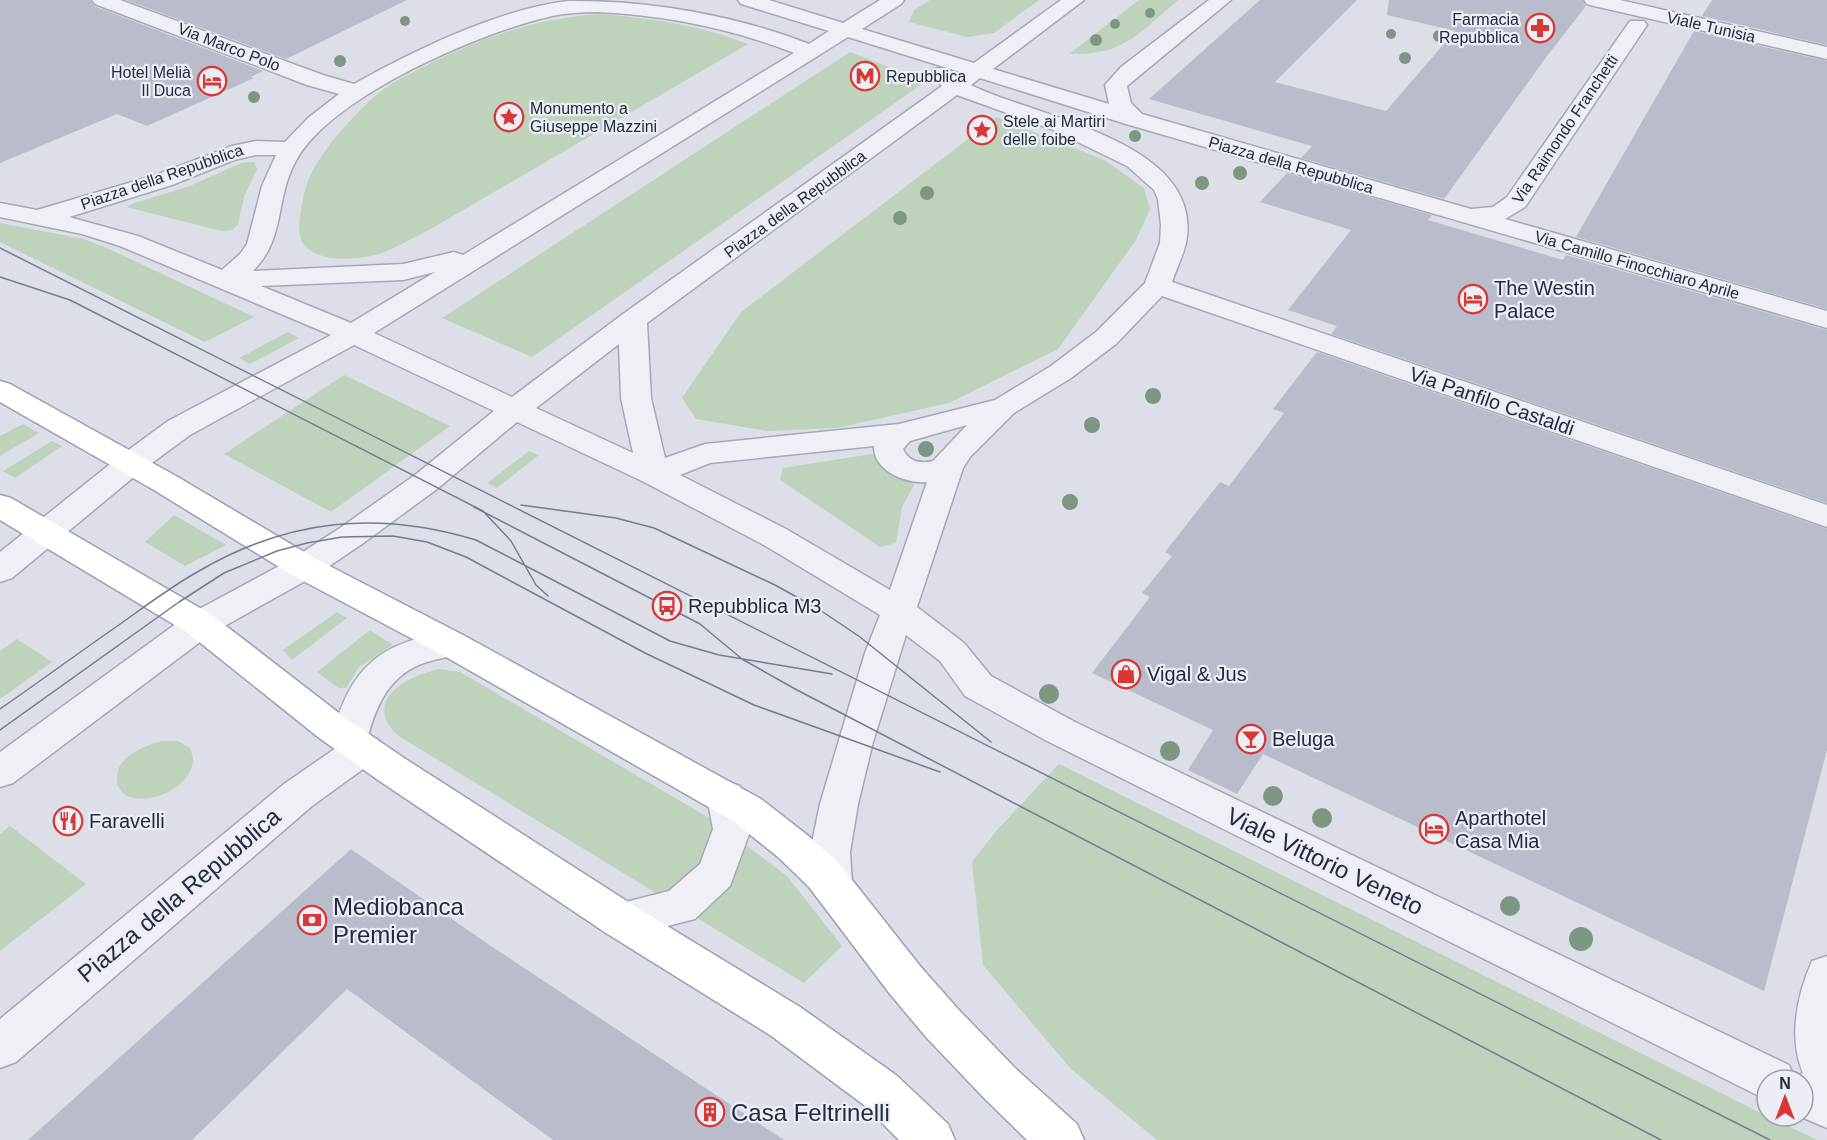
<svg xmlns="http://www.w3.org/2000/svg" width="1827" height="1140" viewBox="0 0 1827 1140" font-family="Helvetica,sans-serif">
<rect width="100%" height="100%" fill="#dcdfe8"/>
<path fill="#bed2bc" d="M930,0H1039L994,33L967,37L909,22L914,10Z
M1139,0H1178C1139,33 1124,56 1069,54Z
M600,14C652,18 699,25 748,44L429,230C413,238 396,248 379,254C358,260 316,264 302,242C295,231 304,188 310,176C325,146 352,117 376,95C389,84 404,77 419,69C477,39 535,18 600,14Z
M850,52L922,80V84L532,357L442,318Z
M997,117L1104,160L1144,188L1150,209L1136,240L1058,349L949,403L837,428L767,431L696,419L682,398L741,312Z
M254,162L257,169L244,197L238,224L232,230L221,231L127,207L134,203L190,186L241,163Z
M0,223L84,239L109,249L254,317L205,342L0,242Z
M288,332L299,338L250,364L239,358Z
M344,375L450,426L331,512L224,454Z
M23,424L39,433L0,456V436Z
M52,441L62,446L15,478L3,471Z
M529,451L539,455L497,488L487,483Z
M872,454L914,485L902,507L896,543L880,547L780,480L783,468Z
M174,515L226,545L185,566L145,542Z
M337,612L347,618L292,660L283,650Z
M370,630L393,645L359,667L346,688H338L317,672Z
M17,639L52,662L0,699V651Z
M439,669L460,672L711,819L787,876L842,946L804,983L397,735C362,700 407,676 439,669Z
M162,741H178L190,748C191,752 194,758 193,762C190,788 149,806 127,796C123,794 120,789 117,785C117,781 117,774 118,770C124,754 146,745 162,741Z
M1059,764L1767,1116L1817,1140H1157L1071,1069L983,965L972,862L997,830Z
M10,826L86,884L0,951V834Z"/>
<path fill="#b9bdcb" d="M0,0H90L94,6L263,71L251,77L254,78L147,126L117,114L0,163Z
M126,0H407L286,59Z
M1260,0H1357L1275,82L1386,111L1455,31L1387,15L1389,0H1582L1586,6L1547,56L1444,199L1301,158L1312,146L1149,99Z
M1712,0H1827V45L1702,16Z
M1694,31L1827,61V309L1576,237Z
M1287,173L1432,215L1428,220L1563,260L1566,255L1827,330V503L1331,334L1337,326L1288,310L1351,230L1260,202Z
M1317,352L1827,529V750L1764,991L1263,754L1237,794L1188,770L1213,730L1092,673L1150,597L1142,593L1172,556L1165,552L1220,482L1229,486L1284,413L1273,409Z
M351,849L488,944L784,1140H553L347,989L192,1140H28Z"/>
<g fill="none" stroke-linecap="round" stroke-linejoin="round">
<g stroke="#a5a9b5" stroke-width="3">
<path id="minor" d="M92,0H120L323,75L354,84C413,51 501,8 569,1C648,0 735,15 809,44L829,31L741,4L738,0H769L843,23L880,0H904L901,4L862,29L974,63L1061,0H1084L993,69L1109,104L1105,85L1121,67L1209,0H1231L1127,86L1131,103L1142,114L1471,209L1493,207L1507,197L1630,21H1644L1647,25L1525,207L1505,219L1827,311V328L1126,124L980,78L971,85C1034,117 1206,141 1186,243C1183,256 1176,270 1172,282L1827,505V527L1162,296L1116,344L1071,378L1014,413L970,457L963,468L917,607L964,643L991,676L1075,722L1789,1065L1794,1077L1803,1073C1788,1038 1797,995 1812,961L1827,956V1128L1799,1116H1803V1080H1767V1099L1757,1095L1049,742L965,696L940,661L906,635L873,742L858,804L850,852L852,884L846,896L832,901L818,896L812,884L810,852L820,804L865,653L880,615L764,545L642,481L517,422L437,489L362,544L316,575L212,633L13,783L0,787V752L188,615L292,559L340,528L415,475L494,411L354,345L190,435L141,471L12,578L0,582V552L119,457L168,421L331,335L120,246L82,234L0,217V203L37,210L156,175L232,146L256,141L285,142L308,118L339,94L307,85L95,4ZM597,12C665,15 730,28 794,53L463,255L454,252L403,264L253,271C287,237 274,198 297,159C334,95 481,32 552,16C567,13 581,12 597,12ZM848,37L960,72L956,75C949,69 944,67 934,69L931,74L942,86L623,314L512,397L374,333ZM957,95L1051,129L1127,166L1154,190L1158,199L1161,225L1160,243L1145,283L1096,332L1051,366L995,400L899,424L705,444L665,458L651,398L647,323ZM256,155H276L262,186L247,244L240,254L222,270L138,236L69,217L172,185L234,160ZM435,272L351,323L261,286L403,280ZM619,344L621,398L633,453L536,408ZM967,425L933,461C920,464 909,462 903,449L910,441ZM874,446C873,471 906,484 927,482L890,590L786,529L680,475L710,463Z
M1584,0H1620L1827,47V59L1594,6L1587,4Z
M451,631L463,635L468,644L463,653C451,657 439,658 427,662C391,673 377,703 368,736L377,739L383,749L377,759L312,806L16,1062L0,1068V1019L284,784L336,748L331,738C352,666 377,644 451,631Z
M726,781L740,786L745,797L751,829L730,886L695,919L621,938L606,933L600,920L606,907L669,891L700,864L713,829L707,797L712,786Z"/>
</g>
<g stroke="#9aa0b4" stroke-width="3">
<path id="major" d="M0,381L10,384L176,476L316,559L463,635L761,799L806,834L838,862L920,966L957,1008L1015,1068L1077,1124L1084,1140H1027L984,1098L926,1037L890,994L809,887L778,857L733,821L439,653L292,575L154,490L0,402Z
M0,495L11,498L212,615L344,717L404,758L636,907L800,1007L896,1075L948,1124L955,1140H899L864,1105L770,1035L606,933L378,780L318,737L188,633L0,520Z"/>
</g>
<use href="#minor" fill="#eff0f6" fill-rule="evenodd"/>
<use href="#major" fill="#fff" fill-rule="evenodd"/>
<path stroke="#747b92" stroke-width="1.5" d="M0,248L1770,1140
M0,277L70,300L483,511L511,541L536,585L548,596
M521,505L616,518L654,528L775,585L820,610L860,637L991,742
M474,507L700,624L742,659L797,690L1661,1140
M0,709C39,682 77,654 116,627C143,608 170,587 199,571C288,519 378,510 476,540L670,641L719,655L832,674
M0,730L179,602L224,573L277,551L307,543L342,537L393,536L427,542L466,557L645,653L754,705L940,772"/>
</g>
<g fill="#7e9783">
<circle cx="1150" cy="13" r="5"/>
<circle cx="405" cy="21" r="5"/>
<circle cx="1115" cy="24" r="5"/>
<circle cx="1391" cy="34" r="5"/>
<circle cx="1439" cy="36" r="6"/>
<circle cx="1096" cy="40" r="6"/>
<circle cx="1405" cy="58" r="6"/>
<circle cx="340" cy="61" r="6"/>
<circle cx="254" cy="97" r="6"/>
<circle cx="1135" cy="136" r="6"/>
<circle cx="1240" cy="173" r="7"/>
<circle cx="1202" cy="183" r="7"/>
<circle cx="927" cy="193" r="7"/>
<circle cx="900" cy="218" r="7"/>
<circle cx="1153" cy="396" r="8"/>
<circle cx="1092" cy="425" r="8"/>
<circle cx="926" cy="449" r="8"/>
<circle cx="1070" cy="502" r="8"/>
<circle cx="1049" cy="694" r="10"/>
<circle cx="1170" cy="751" r="10"/>
<circle cx="1273" cy="796" r="10"/>
<circle cx="1322" cy="818" r="10"/>
<circle cx="1510" cy="906" r="10"/>
<circle cx="1581" cy="939" r="12"/>
</g>
<defs>
<g id="pharmacy-ring" transform="scale(1.5)"><circle r="9.5" fill="#ebeef5" stroke="#d93634" stroke-width="1.5"/><path d="M-2-6h4v4h4v4h-4v4h-4v-4h-4v-4h4Z" fill="#d93634"/></g>
<g id="metro-ring" transform="scale(1.5)"><circle r="9.5" fill="#ebeef5" stroke="#d93634" stroke-width="1.5"/><path d="M-5.5 5V-5H-3L0 0L3-5H5.5V5H3V-.5L0 4L-3-.5V5Z" fill="#d93634"/></g>
<g id="hotel-ring" transform="scale(1.5)"><circle r="9.5" fill="#ebeef5" stroke="#d93634" stroke-width="1.5"/><path d="M-6-4.5h1.5V1H6V5H4.5V3h-9V5H-6ZM-4 0a1.8 1.8 0 1 1 3.6 0ZM.5 0V-2.5h3Q6-2.5 6 0Z" fill="#d93634"/></g>
<g id="sight-ring" transform="scale(1.5)"><circle r="9.5" fill="#ebeef5" stroke="#d93634" stroke-width="1.5"/><path d="M0-6L1.8-2.2L6-1.7L2.9 1.2L3.7 5.4L0 3.3L-3.7 5.4L-2.9 1.2L-6-1.7L-1.8-2.2Z" fill="#d93634"/></g>
<g id="bus-ring" transform="scale(1.5)"><circle r="9.5" fill="#ebeef5" stroke="#d93634" stroke-width="1.5"/><path d="M-5-6H5V4H4V6H2V4H-2V6H-4V4H-5ZM-3.5-4V0h7V-4ZM-3.5 1.2v1.5H-2V1.2ZM2 1.2v1.5H3.5V1.2Z" fill="#d93634"/></g>
<g id="shop-ring" transform="scale(1.5)"><circle r="9.5" fill="#ebeef5" stroke="#d93634" stroke-width="1.5"/><path d="M-5-2.5h2.3a2.7 3.5 0 0 1 5.4 0H5L5.5 6h-11ZM-1.5-2.5h3a1.5 2.3 0 0 0-3 0Z" fill="#d93634"/></g>
<g id="bar-ring" transform="scale(1.5)"><circle r="9.5" fill="#ebeef5" stroke="#d93634" stroke-width="1.5"/><path d="M-6-5H6L.8 .8V4.5H3.5V6h-7V4.5H-.8V.8Z" fill="#d93634"/></g>
<g id="restaurant-ring" transform="scale(1.5)"><circle r="9.5" fill="#ebeef5" stroke="#d93634" stroke-width="1.5"/><path d="M-5-6h1v4h1v-4h1v4h1v-4h1v5L-1.5 .5V6h-2V.5L-5-1ZM5-6V6H3V1.5H1.5Q1.5-4 5-6Z" fill="#d93634"/></g>
<g id="bank-ring" transform="scale(1.5)"><circle r="9.5" fill="#ebeef5" stroke="#d93634" stroke-width="1.5"/><path d="M-6-4H6V4H-6ZM0-2.3a2.3 2.3 0 1 0 0 4.6a2.3 2.3 0 1 0 0-4.6Z" fill="#d93634"/></g>
<g id="building-ring" transform="scale(1.5)"><circle r="9.5" fill="#ebeef5" stroke="#d93634" stroke-width="1.5"/><path d="M-4-6H4V6H1V3H-1V6H-4ZM-2.5-4.3h1.7v1.8h-1.7ZM.8-4.3h1.7v1.8H.8ZM-2.5-1h1.7V.8h-1.7ZM.8-1h1.7V.8H.8Z" fill="#d93634"/></g>
</defs>
<g fill-rule="evenodd">
<use href="#pharmacy-ring" x="1540" y="28"/>
<use href="#metro-ring" x="865" y="76"/>
<use href="#hotel-ring" x="212" y="81"/>
<use href="#sight-ring" x="509" y="117"/>
<use href="#sight-ring" x="982" y="130"/>
<use href="#hotel-ring" x="1473" y="299"/>
<use href="#bus-ring" x="667" y="606"/>
<use href="#shop-ring" x="1126" y="674"/>
<use href="#bar-ring" x="1251" y="739"/>
<use href="#restaurant-ring" x="68" y="821"/>
<use href="#hotel-ring" x="1434" y="829"/>
<use href="#bank-ring" x="312" y="920"/>
<use href="#building-ring" x="710" y="1112"/>
</g>
<g text-anchor="middle" dominant-baseline="central" stroke-width="4.5" stroke-linejoin="round" paint-order="stroke">
<g font-size="16" fill="#242a3f" stroke="#ebeef5" text-anchor="start">
<text x="1519" y="19" text-anchor="end">Farmacia<tspan x="1519" dy="18">Repubblica</tspan></text>
<text x="191" y="72" text-anchor="end">Hotel Melià<tspan x="191" dy="18">Il Duca</tspan></text>
<text x="886" y="76">Repubblica</text>
<text x="530" y="108">Monumento a<tspan x="530" dy="18">Giuseppe Mazzini</tspan></text>
<text x="1003" y="121">Stele ai Martiri<tspan x="1003" dy="18">delle foibe</tspan></text>
</g>
<g font-size="16" fill="#242a3f" stroke="#ebeef5">
<text transform="translate(1711 27) rotate(13)">Viale Tunisia</text>
<text transform="translate(229 47) rotate(21)">Via Marco Polo</text>
<text transform="translate(1565 129) rotate(-56)">Via Raimondo Franchetti</text>
<text transform="translate(1291 165) rotate(16)">Piazza della Repubblica</text>
<text transform="translate(162 177) rotate(-19)">Piazza della Repubblica</text>
<text transform="translate(795 204) rotate(-36)">Piazza della Repubblica</text>
<text transform="translate(1637 265) rotate(16)">Via Camillo Finocchiaro Aprile</text>
</g>
<g font-size="20" fill="#242a3f" stroke="#ebeef5" text-anchor="start">
<text x="1494" y="288">The Westin<tspan x="1494" dy="23">Palace</tspan></text>
<text x="688" y="606">Repubblica M3</text>
<text x="1147" y="674">Vigal &amp; Jus</text>
<text x="1272" y="739">Beluga</text>
<text x="1455" y="818">Aparthotel<tspan x="1455" dy="23">Casa Mia</tspan></text>
<text x="89" y="821">Faravelli</text>
</g>
<g font-size="20" fill="#242a3f" stroke="#ebeef5">
<text transform="translate(1492 401) rotate(19)">Via Panfilo Castaldi</text>
</g>
<g font-size="24" fill="#242a3f" stroke="#ebeef5">
<text transform="translate(1325 861) rotate(26)">Viale Vittorio Veneto</text>
<text transform="translate(179 895) rotate(-40)">Piazza della Repubblica</text>
</g>
<g font-size="24" fill="#242a3f" stroke="#ebeef5" text-anchor="start">
<text x="333" y="906">Mediobanca<tspan x="333" dy="28">Premier</tspan></text>
<text x="731" y="1112">Casa Feltrinelli</text>
</g>
</g>
<g transform="translate(1785 1098)"><circle r="28" fill="#ebeef5" stroke="#9ba0ac" stroke-width="1.5"/>
<path d="M0-4.5L10 22L0 15L-10 22Z" fill="#d93634"/>
<text y="-9" font-size="16" font-weight="bold" text-anchor="middle" fill="#242a3f">N</text>
</g>
</svg>
